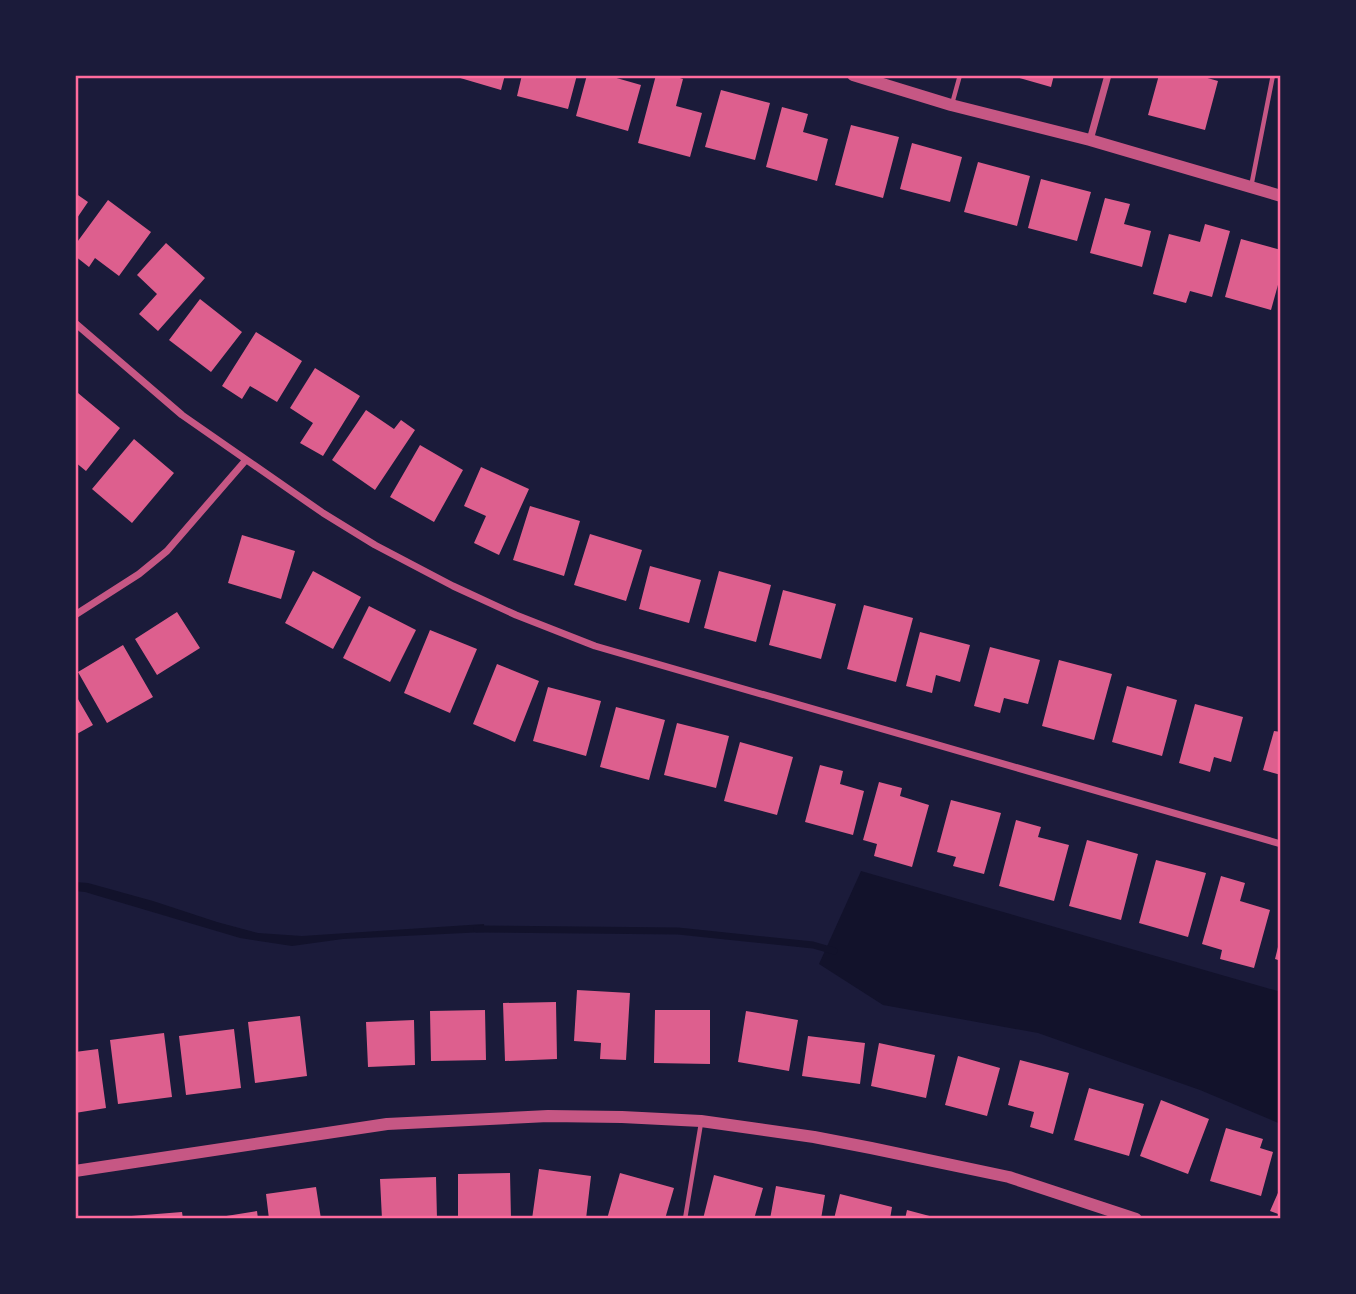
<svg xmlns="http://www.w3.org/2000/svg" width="1356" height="1294" viewBox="0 0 1356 1294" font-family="'Asap Condensed',sans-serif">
<rect width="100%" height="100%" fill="#1b1b3a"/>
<path fill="#12122b" d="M861,871L1281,992V1124L1200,1090L1038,1033L883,1005L819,964Z
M75,882L88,883L153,901L217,922L258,933L302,936L484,924L485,932L343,939L292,946L240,938L85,892L75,891Z"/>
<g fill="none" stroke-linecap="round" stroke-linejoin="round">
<path stroke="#12122b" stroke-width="7" d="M477,929L678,931L813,945L834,951"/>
</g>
<path fill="#dd5f8e" d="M450,75H505L501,90Z
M522,75H577L568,109L517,96Z
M587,75H614L613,77L641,85L628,131L576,116Z
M656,75H670L683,79L676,106L702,113L690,157L638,143Z
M1009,75H1054L1051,87Z
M1159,75H1197L1218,81L1205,130L1148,115Z
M721,90L770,103L755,160L705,147Z
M782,107L808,114L803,132L828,139L817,181L766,167Z
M851,125L899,137L883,198L835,185Z
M912,143L962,157L950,202L900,189Z
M978,162L1030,176L1017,226L964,212Z
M1041,179L1091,192L1077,241L1028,228Z
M75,193L88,202L75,221Z
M1105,198L1130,204L1124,224L1151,231L1142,267L1090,253Z
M108,200L151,232L119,276L95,258L89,267L75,256V245Z
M1205,224L1230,231L1212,297L1190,291L1186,303L1153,294L1169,234L1200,242Z
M1241,239L1281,250V274L1271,310L1225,297Z
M166,243L205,278L158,331L139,314L157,294L137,275Z
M200,299L242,332L211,372L169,340Z
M256,332L302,361L277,402L250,386L242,399L222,386Z
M315,368L360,396L323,456L300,443L313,423L290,408Z
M78,393L120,428L86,471L75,462V397Z
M366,410L394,429L401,420L415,430L375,490L332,460Z
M134,439L174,473L132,523L92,489Z
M420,445L463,470L434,522L390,497Z
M481,467L529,489L499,555L474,543L486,516L464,506Z
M530,506L580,521L564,576L513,560Z
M590,534L642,550L626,601L574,585Z
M242,535L295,551L281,599L228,583Z
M650,566L701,580L689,623L639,609Z
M313,571L361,597L333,649L285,623Z
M719,571L771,585L756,642L704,628Z
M783,590L836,604L821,659L769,645Z
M864,605L913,618L896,682L847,669Z
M369,606L416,630L390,682L343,658Z
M177,612L200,648L157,675L135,639Z
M430,630L477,649L450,713L404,693Z
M920,632L970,645L960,682L936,675L932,693L906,686Z
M123,645L153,697L107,723L78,672Z
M990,647L1040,660L1028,704L1004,698L1000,713L974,706Z
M1059,660L1112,674L1094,740L1042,726Z
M497,664L539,681L515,742L473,724Z
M1127,686L1177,700L1162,756L1112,742Z
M548,687L601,701L586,756L533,741Z
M75,694L93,725L75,735Z
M1195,704L1243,717L1231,762L1214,757L1210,772L1179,763Z
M616,707L665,720L649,780L600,767Z
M677,723L729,736L716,788L664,775Z
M1274,731L1281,732V775L1263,770Z
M740,742L793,757L777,815L724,801Z
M820,765L843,771L840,784L864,791L853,835L805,822Z
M879,782L902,788L900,796L929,805L912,867L874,856L877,844L863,840Z
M951,800L1001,813L984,874L953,866L956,857L937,852Z
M1016,820L1041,827L1038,837L1069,845L1054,901L999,886Z
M1087,840L1138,854L1121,920L1069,906Z
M1156,860L1206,873L1188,937L1139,923Z
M1221,876L1245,883L1240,901L1270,910L1254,968L1220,959L1222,950L1202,944Z
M1280,939H1281V961L1275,959Z
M577,990L630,993L626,1060L600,1059L601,1043L574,1041Z
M556,1002L557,1059L505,1061L503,1003Z
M485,1010L486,1060L431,1061L430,1011Z
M655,1010H710V1064L654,1063Z
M746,1011L798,1020L789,1071L738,1062Z
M300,1016L307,1076L255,1083L248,1022Z
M414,1020L415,1065L368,1067L366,1022Z
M234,1029L241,1088L186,1095L179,1036Z
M164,1033L172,1097L118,1104L110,1040Z
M808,1036L865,1043L860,1084L802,1076Z
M879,1043L935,1055L926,1098L871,1086Z
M98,1049L106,1108L75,1113V1052Z
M958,1056L1000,1068L987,1116L945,1105Z
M1020,1060L1069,1073L1053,1134L1030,1127L1034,1112L1008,1105Z
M1089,1088L1144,1104L1129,1156L1074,1140Z
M1161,1100L1209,1119L1188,1174L1140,1156Z
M1226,1128L1263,1139L1260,1148L1273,1152L1261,1196L1210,1181Z
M539,1169L591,1176L586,1219H532Z
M510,1173L511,1219H458V1174Z
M620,1173L674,1188L665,1219H607Z
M714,1175L763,1188L754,1219H703Z
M436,1177L437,1219H382L380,1179Z
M776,1186L825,1195L821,1219H770Z
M1281,1186V1215L1270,1211Z
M316,1187L321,1219H269L266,1194Z
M840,1194L892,1207L890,1219H834Z
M907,1210L937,1218V1219H905Z
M257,1211L258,1219H221L220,1217Z
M182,1212L183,1219H119V1217Z"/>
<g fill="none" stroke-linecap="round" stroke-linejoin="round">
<path stroke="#c65784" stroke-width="4.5" d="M952,104L960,75
M1251,187L1273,75
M685,1219L701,1123"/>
<path stroke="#c65784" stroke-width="7" d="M1090,140L1108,75
M75,323L182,415L323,513L375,545L453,586L516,615L595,646L1281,844
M75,615L139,574L167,551L245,461"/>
<path stroke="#c65784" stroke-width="12" d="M853,75L951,105L1090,140L1281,196
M75,1171L387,1124L548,1116L622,1117L701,1121L814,1137L871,1148L1009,1177L1136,1219"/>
</g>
<rect width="1356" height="1294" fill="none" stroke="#1b1b3a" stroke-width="154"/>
<rect x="77" y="77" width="1202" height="1140" fill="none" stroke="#ff6b9d" stroke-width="2.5"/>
</svg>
